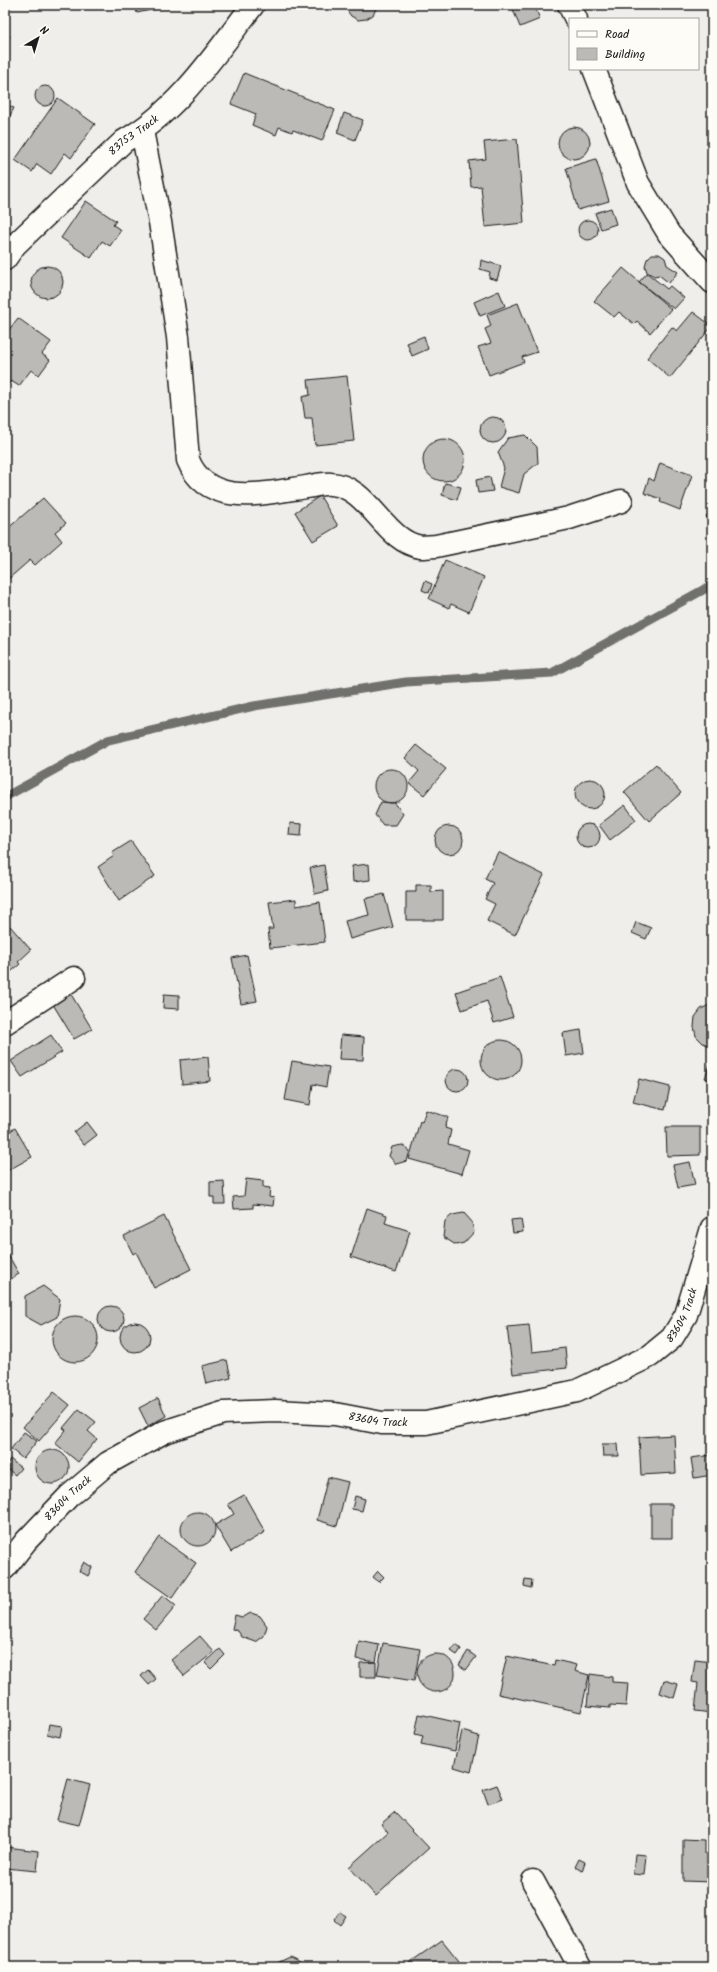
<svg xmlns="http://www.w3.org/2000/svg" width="717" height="1972" viewBox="0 0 717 1972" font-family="Kalam,sans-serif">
<rect width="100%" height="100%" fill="#f0eeea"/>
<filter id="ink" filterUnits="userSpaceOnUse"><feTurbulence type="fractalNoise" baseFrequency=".025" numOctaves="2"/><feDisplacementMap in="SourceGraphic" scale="8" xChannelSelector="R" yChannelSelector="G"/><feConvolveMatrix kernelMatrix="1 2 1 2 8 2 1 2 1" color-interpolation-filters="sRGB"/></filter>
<g filter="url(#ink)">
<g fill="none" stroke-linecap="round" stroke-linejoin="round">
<path stroke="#706f6d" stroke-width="9" d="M5,797L108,740L254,706L406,682L552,673L712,585"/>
</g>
<path fill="#bbbab6" stroke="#1c1c1c" d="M135,5H160V8L137,13Z
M346,5H377V7L373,15L366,19L358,20L351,16L346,9Z
M515,5H534L540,19L520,27L512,7Z
M5,33L10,36L5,44Z
M244,73L335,110L322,141L293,130L292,132L279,127L276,135L252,125L256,114L231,104Z
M35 96a10 10 0 1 1 20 0a10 10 0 1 1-20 0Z
M58,98L95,124L71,158L65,153L51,174L37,164L32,172L15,160Z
M5,104L14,108L5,125Z
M344,113L363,120L355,140L337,133Z
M558 143a16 16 0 1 1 32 0a16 16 0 1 1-32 0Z
M517,139L524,223L485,227L481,186L471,187L469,161L486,159L484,142Z
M596,159L609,201L578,210L566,168Z
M86,201L116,221L113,225L121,230L110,246L102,241L91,258L61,238Z
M611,208L616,224L601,229L595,213Z
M578 230a10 10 0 1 1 20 0a10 10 0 1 1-20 0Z
M652,254H659L665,258L667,265L678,272L669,283L659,275L654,276L647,272L645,266L647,259Z
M481,260L501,266L497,280L489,278L490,272L480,269Z
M31 282a16 16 0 1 1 32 0a16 16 0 1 1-32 0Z
M623,268L671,309L650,333L637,321L634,324L619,312L614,317L594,301Z
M647,273L667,289L670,286L684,298L674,309L639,282Z
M499,291L505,306L480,316L474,302Z
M518,303L537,352L522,357L524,362L489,375L478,347L491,343L485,329L491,326L487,315Z
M693,312L712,326L670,378L647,358L672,327L677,331Z
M18,318L51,342L42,354L50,360L39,375L31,370L19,386L11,381L5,389V335Z
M424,336L428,349L412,356L407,343Z
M347,376L354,441L315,445L312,418H305L302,397L310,395L308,380Z
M480 430a13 13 0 1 1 26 0a13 13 0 1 1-26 0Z
M525,435L537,447L538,463L524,474L519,493L499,487L504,468L498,452L508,438Z
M423 460a21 21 0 1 1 42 0a21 21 0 1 1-42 0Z
M660,463L692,475L680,510L660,502L661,499L644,493L649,478L654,481Z
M490,477L493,491L478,493L476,480Z
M445,483L461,487L457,500L442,495Z
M320,496L338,526L313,541L295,512Z
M43,498L66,523L55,532L62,541L35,565L30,560L6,581L5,536L9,533L6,530Z
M712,512V524L706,516Z
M445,560L484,577L469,612L451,604L449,608L429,599Z
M425,581L432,584L429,593L422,590Z
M416,745L446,769L424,795L409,783L419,771L405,758Z
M656,764L681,793L649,821L624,792Z
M374 786a17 17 0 1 1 34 0a17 17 0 1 1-34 0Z
M575 794a15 15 0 1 1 30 0a15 15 0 1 1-30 0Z
M381,802L395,803L403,814L396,825H383L375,815Z
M625,805L636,820L610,840L599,825Z
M290,823L302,824L301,836L289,835Z
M576 836a12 12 0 1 1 24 0a12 12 0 1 1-24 0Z
M435 840a14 14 0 1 1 28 0a14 14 0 1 1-28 0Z
M131,841L155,876L119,901L98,867L114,856L112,853Z
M498,852L544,875L515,935L487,921L495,904L485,899L493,883L485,879Z
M369,864L370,880L353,882L352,866Z
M324,865L328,891L315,894L310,868Z
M416,885H431V892L443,891V920H406V892H416Z
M384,894L393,927L350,939L345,921L369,915L365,899Z
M296,899V906L320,902L325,942L270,948L268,929H273L269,902Z
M636,922L651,928L646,939L632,933Z
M10,926L31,950L18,962L20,964L5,977V931Z
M247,955L257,1001L241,1004L232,958Z
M500,977L513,1017L494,1023L487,1001L462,1010L456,992Z
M69,991L92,1029L74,1039L51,1001Z
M164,994L179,995V1009L163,1008Z
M709,1005H712V1047L703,1043L696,1036L694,1027L695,1017L701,1009Z
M581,1030L584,1053L566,1056L563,1033Z
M51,1035L62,1052L22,1077L11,1061Z
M341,1035L364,1037L363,1060L339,1059Z
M481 1060a20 20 0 1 1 40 0a20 20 0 1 1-40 0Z
M208,1057L210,1081L182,1084L180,1060Z
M712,1058V1081L705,1078Z
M292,1061L329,1067L326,1087L313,1084L310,1105L285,1100Z
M446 1080a11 11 0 1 1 22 0a11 11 0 1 1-22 0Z
M639,1079L670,1087L665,1110L633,1102Z
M426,1110L448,1117L445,1128L451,1130L448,1144L469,1150L462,1174L409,1159L420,1121L422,1122Z
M87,1122L97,1135L84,1145L74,1132Z
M666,1127H700V1155L667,1156Z
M15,1128L32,1157L5,1172V1134Z
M402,1145L410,1151L407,1161L396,1164L389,1156L392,1147Z
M690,1162L695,1185L678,1188L673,1165Z
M246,1179L263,1181V1187L270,1188L269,1197L274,1198L273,1206L253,1204V1208L234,1209L233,1197L244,1196Z
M224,1181L225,1204H214V1197H210V1182Z
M367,1208L387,1215L385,1223L410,1231L396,1272L351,1257Z
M464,1213L472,1222L474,1232L464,1243L456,1245L443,1237L445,1221L452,1215Z
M164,1216L191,1269L154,1288L136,1252L133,1254L124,1236Z
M521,1219L523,1232L513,1233L511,1220Z
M7,1253L19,1274L5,1282V1254Z
M43,1286L60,1299L57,1317L41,1325L25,1316V1296Z
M98 1319a13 13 0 1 1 26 0a13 13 0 1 1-26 0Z
M52 1339a23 23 0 1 1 46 0a23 23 0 1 1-46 0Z
M120 1337a15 15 0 1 1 30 0a15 15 0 1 1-30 0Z
M529,1325L532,1352L565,1348L567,1368L513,1374L507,1327Z
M227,1360L231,1378L206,1384L202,1366Z
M54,1392L70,1405L39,1441L23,1427Z
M158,1398L166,1416L148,1426L139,1408Z
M79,1409L96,1422L88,1431L97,1439L78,1462L55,1443L66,1430L63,1428Z
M24,1432L37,1441L23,1459L11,1449Z
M674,1435L676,1473L641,1475L639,1437Z
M602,1444H618L619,1456H603Z
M35 1467a17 17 0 1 1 34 0a17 17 0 1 1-34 0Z
M712,1455V1475L694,1478L691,1458Z
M10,1459L21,1468L15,1475L5,1467Z
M328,1477L348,1482L337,1526L317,1520Z
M244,1495L265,1532L231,1552L215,1525L234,1514L228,1504Z
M355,1496L365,1499L362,1511L352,1509Z
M651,1504H672V1538H651Z
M181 1529a17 17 0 1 1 34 0a17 17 0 1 1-34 0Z
M159,1537L196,1563L172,1598L135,1572Z
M84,1562L92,1567L88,1576L79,1571Z
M378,1571L384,1577L379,1582L373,1577Z
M525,1579L532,1580L531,1588L524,1586Z
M163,1595L176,1606L156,1630L143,1619Z
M251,1613L260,1616L267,1626L264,1636L256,1642L242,1637L238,1631L232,1629L235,1615L242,1617Z
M200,1636L214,1652L184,1676L171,1660Z
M359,1641L379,1645L376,1662L356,1659Z
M383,1643L420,1649L414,1681L377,1675Z
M456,1645L461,1649L457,1655L451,1651Z
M220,1649L225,1655L211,1669L205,1663Z
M468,1651L476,1657L466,1670L459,1665Z
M417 1673a19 19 0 1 1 38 0a19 19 0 1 1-38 0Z
M507,1656L554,1666L555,1660L577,1665L575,1671L589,1675L581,1712L498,1694Z
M695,1660L712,1662V1713L695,1711L698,1683L692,1682Z
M376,1662V1677H360V1663Z
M148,1670L156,1679L149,1685L141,1676Z
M590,1674L612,1677V1682L628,1683L626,1706L610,1705V1708L587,1706Z
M664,1680L678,1684L674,1698L660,1693Z
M419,1714L460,1723L455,1751L421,1744L423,1736L415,1734Z
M49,1724L62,1726L60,1737L47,1734Z
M462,1731L479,1736L471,1772L454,1767Z
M68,1779L90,1785L79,1825L57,1820Z
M497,1785L503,1799L488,1804L483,1790Z
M395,1812L429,1848L376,1896L349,1867L388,1832L381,1824Z
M683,1839L704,1840V1853H712V1882L683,1881Z
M5,1847L39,1851L37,1871L5,1868Z
M635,1854L646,1855L644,1875L633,1874Z
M579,1859L585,1862L582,1871L575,1867Z
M340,1912L346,1916L340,1925L334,1920Z
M442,1940L459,1961L451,1967H413L409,1963Z
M290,1957L304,1964V1967H277V1963Z"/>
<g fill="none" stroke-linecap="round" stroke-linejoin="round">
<g stroke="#1c1c1c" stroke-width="25">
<g id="minor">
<path d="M569,5L576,19"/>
<path d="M594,69L638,183L669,234L712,282"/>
<path d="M142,131L160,222L178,337L188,460C208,509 265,493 306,487C314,486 323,483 331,484C369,486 384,542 421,547C426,547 432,546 436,546L569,518L621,501"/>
<path id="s1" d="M5,259L15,245L124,141C178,111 216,53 253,5"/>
<path d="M5,1023L74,978"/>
<path id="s2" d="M5,1568L26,1541L69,1496L108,1463L164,1432L223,1413L275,1411L335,1414L382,1423H426L577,1391L650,1356L672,1338L686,1315L712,1228"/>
<path d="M533,1881L580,1967"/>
</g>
</g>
<use href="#minor" stroke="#fdfcf7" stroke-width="22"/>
</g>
</g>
<g text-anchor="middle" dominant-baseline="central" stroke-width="3" stroke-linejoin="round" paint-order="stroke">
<g font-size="11" fill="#1c1c1c" stroke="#fdfcf7">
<text stroke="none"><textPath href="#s1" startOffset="179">83753 Track</textPath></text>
<text stroke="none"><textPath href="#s2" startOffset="766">83604 Track</textPath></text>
<text stroke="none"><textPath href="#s2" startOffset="429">83604 Track</textPath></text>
<text stroke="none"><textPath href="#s2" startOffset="94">83604 Track</textPath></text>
</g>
</g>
<rect width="717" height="1972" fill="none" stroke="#fdfcf7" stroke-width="20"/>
<rect x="10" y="10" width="697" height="1952" fill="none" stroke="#1c1c1c" stroke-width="1.5" filter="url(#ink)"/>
<rect x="569" y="18" width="130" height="52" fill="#fdfcf7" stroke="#a3a29f"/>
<rect x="577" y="31" width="20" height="6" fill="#fdfcf7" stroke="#a3a29f"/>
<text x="605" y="38" font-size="12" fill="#1c1c1c">Road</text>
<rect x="577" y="48" width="20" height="12" fill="#bbbab6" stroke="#a3a29f"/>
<text x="605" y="58" font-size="12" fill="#1c1c1c">Building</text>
<g transform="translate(38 38) rotate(38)" stroke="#fdfcf7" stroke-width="3" paint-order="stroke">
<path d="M0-3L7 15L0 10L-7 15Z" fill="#1c1c1c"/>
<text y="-6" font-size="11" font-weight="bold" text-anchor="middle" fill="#1c1c1c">N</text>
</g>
</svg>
